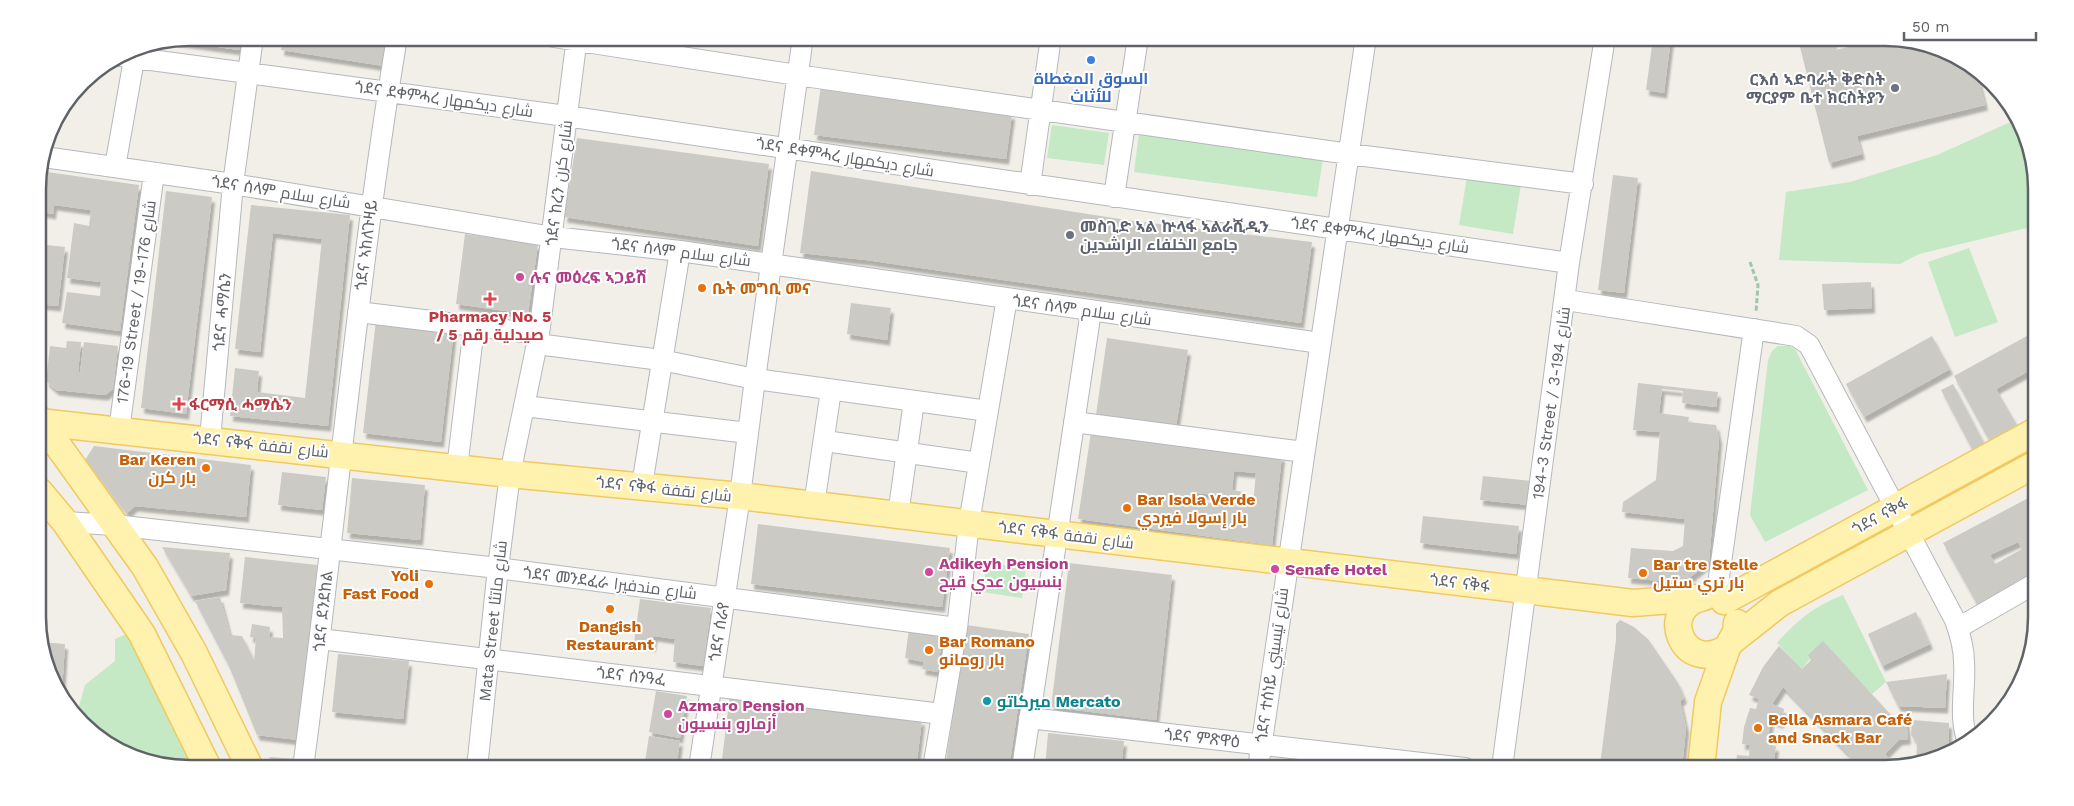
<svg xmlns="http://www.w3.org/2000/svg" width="2074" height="806" viewBox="0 0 2074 806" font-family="'Work Sans',Cairo,'Noto Sans Ethiopic',sans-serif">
<defs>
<filter id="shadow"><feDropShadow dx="3" dy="5.5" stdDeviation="1" flood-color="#0004"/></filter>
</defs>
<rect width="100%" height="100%" fill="#f1efe8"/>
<path fill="#c5e8c5" d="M2015,120L2035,169V226L1919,254L1900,264L1779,260L1786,192L1850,182L1937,155Z
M1052,125L1109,133L1104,165L1047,158Z
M1139,133L1323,158L1317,197L1134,172Z
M1467,177L1521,185L1513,234L1459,225Z
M1969,248L1998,322L1955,337L1928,262Z
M1778,346H1790L1795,349L1868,490L1765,542L1750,515L1768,360L1772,351Z
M987,562L1026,568L1022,598L983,592Z
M1843,595L1886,682L1872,694L1823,642L1802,669L1777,643C1796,621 1816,605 1843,595Z
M129,633L195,768L140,760L80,720L78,710L85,685L115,661V639Z"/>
<path fill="#cccac5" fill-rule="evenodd" filter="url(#shadow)" d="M189,38H241L239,50L175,41Z
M283,38H388L384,66L281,50Z
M1653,38H1671L1664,93L1646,90Z
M1803,38H1832L1835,50L1887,38L1934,46L1969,63L1976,69L1985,105L1857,136L1862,154L1829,163L1798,39Z
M821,85L1012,114L1006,159L814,135Z
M577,138L769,164L758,246L564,217Z
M40,171L139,185L120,331L62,323L67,292L100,296L101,282L67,278L74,223L89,226L91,210L54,205L53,214L38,211Z
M811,171L1133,221L1312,242L1301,323L866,260L800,253Z
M1613,175L1638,178L1624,293L1598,290Z
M166,191L212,197L186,414L141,408Z
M251,205L350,215L328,426L230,416L235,368L259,371L257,392L305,398L322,239L273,233L260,352L235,349Z
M465,234L538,244L528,314L456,304Z
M38,244L65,247L58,306L39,304Z
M1871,282L1872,308L1824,310L1822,284Z
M851,303L891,308L887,340L847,334Z
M376,320L454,329L441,442L363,433Z
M2036,331V367L1996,389L2017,425L1989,440L1954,376Z
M1932,336L1950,369L1864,417L1846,384Z
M1107,338L1188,350L1176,427L1096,415Z
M67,341L81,342L78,372L80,373L84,342L118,346L113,389L105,395L56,390L46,381L50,346L66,348Z
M1638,383L1718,392L1716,407L1682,403L1683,391L1662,389L1659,413L1689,417L1688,422L1716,425L1719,439L1709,562L1683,583L1628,578L1631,548L1673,551L1683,546L1685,519L1622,512L1623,502L1656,480L1660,432L1633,430Z
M1953,384L1984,443L1972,449L1941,390Z
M1091,432L1282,456L1272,545L1078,519ZM1234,471L1256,473L1253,504L1243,503L1244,492L1232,490ZM1191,492L1213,495L1212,503L1190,501Z
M94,446L251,465L246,517L135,506L127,513L85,460Z
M282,472L326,477L322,510L278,505Z
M1483,476L1533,481L1530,505L1480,500Z
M352,478L425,485L420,540L347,533Z
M2036,494V572L1977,604L1943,543ZM2018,542L2022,549L1995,564L1990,555Z
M1423,516L1519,526L1516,554L1420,543Z
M758,524L950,548L942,607L751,584Z
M162,547L230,553L226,590L191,596Z
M245,557L317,565L298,740L257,735L229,666L195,601L220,597L230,635L242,636L254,660L256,638L250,637L252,624L270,627L269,637L283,638L282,607L240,603Z
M1069,563L1172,575L1156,720L1051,707Z
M640,599L711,608L703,666L673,662L675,639L654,636L653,646L634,643Z
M1916,612L1930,644L1882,666L1868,634Z
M1620,620L1634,627L1648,639L1678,683L1684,698L1680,701L1686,728L1682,768H1625L1600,765L1616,640V624Z
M966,625L1029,634L1009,768H945Z
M909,629L943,634L937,672L922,669L924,662L905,658Z
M1823,641L1892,716L1906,718L1908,739L1899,740L1885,754L1897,766V762H1916L1917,743L1911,735L1912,720L1949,723V752L1934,760L1895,768H1847L1850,756L1783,687L1772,704L1784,709L1781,723L1771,720L1767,744L1776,746L1774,760H1782L1781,766L1787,768H1735L1737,755L1749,756L1750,745L1742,744L1744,727L1750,708L1756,709L1759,699L1749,695L1763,667L1779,646L1802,669L1811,660L1808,655Z
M40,642L65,644L62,691L40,646Z
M338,654L409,661L403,719L332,712Z
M1947,674L1945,708L1898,706L1886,682Z
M656,691L687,696L680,738L649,732Z
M730,694L922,720L916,768H721Z
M1048,733L1124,741L1121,768H1045Z
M649,736L680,741L676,768H644Z
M269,757L297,759L295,768H276Z"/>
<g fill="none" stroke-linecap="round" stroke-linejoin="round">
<g stroke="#b5b8bc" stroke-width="22">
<path id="minor" d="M554,37L797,75L1349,154L1583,184
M121,56L566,116L1569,263
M44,157L233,184L553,237L680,251L1320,343
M115,167L136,48
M1030,185L1051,37
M1114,197L1138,37
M1566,300L1796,336L1809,345L1955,620C1960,634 1964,647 1964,662C1966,688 1958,717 1968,742
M358,312L539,334
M537,344L661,360L755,379L988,411
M524,406L748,433
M1074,422L1304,452
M119,430L154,173
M210,439L233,184L253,37
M825,441L979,463
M457,468L474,327
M642,485L680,251
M814,505L831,390
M898,515L914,401
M65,522L114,525L498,568L957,628
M1716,598L1754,329
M1958,628L2036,583
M320,639L942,714
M1029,718L1465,768
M303,768C336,525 357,280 397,37
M477,768L498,568L510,474L539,334L577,37
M699,768L740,496L755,379L803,37
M933,768L957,628L969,523L1007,298
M1022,768L1091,311
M1258,768L1366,37
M1502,768L1569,263L1605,37"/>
</g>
<g stroke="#f2c960" stroke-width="29">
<path id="major" d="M39,419L145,567L194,653L250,768
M39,422L510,474L740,496L1633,603L1697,598
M40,492L65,522L142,634L208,768
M1704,597C1656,607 1682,676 1727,648
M1724,601L2036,431
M1733,640L1780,603L2036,464
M1701,768L1708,702L1727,648L1736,632L1737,623"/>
</g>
<path stroke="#9cc7a9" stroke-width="3" stroke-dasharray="5 2.5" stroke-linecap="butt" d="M1750,262L1758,285L1756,312"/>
<use href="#minor" stroke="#fff" stroke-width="20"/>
<use href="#major" stroke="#fff2af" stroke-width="26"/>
</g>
<circle fill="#3f7fe0" stroke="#fff" stroke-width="2" cx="1091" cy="60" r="5"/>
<g fill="#6b7280" stroke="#fff" stroke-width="2">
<circle cx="1895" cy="88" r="5"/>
<circle cx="1070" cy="235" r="5"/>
</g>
<g fill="#d1479c" stroke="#fff" stroke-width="2">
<circle cx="520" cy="277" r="5"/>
<circle cx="1275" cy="569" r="5"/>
<circle cx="929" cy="572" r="5"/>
<circle cx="668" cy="714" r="5"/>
</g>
<g fill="#e8710a" stroke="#fff" stroke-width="2">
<circle cx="702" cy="288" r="5"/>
<circle cx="206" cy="468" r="5"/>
<circle cx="1127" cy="508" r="5"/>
<circle cx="1643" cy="573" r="5"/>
<circle cx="429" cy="584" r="5"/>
<circle cx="610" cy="609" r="5"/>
<circle cx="929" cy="650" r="5"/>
<circle cx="1758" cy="728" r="5"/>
</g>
<g fill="#e0444e" stroke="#fff" stroke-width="2">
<path d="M487.5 291.5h5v5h5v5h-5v5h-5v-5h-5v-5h5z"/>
<path d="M176.5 396.5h5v5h5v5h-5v5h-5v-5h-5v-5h5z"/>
</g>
<circle fill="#0f9aa8" stroke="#fff" stroke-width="2" cx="987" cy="701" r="5"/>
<g text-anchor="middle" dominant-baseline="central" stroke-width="4" stroke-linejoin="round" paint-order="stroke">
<g font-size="16" font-weight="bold" fill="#366cbe" stroke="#fff">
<text x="1091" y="78">السوق المغطاة<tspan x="1091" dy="18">للأثاث</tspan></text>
</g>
<g font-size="16" font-weight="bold" fill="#5b616d" stroke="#fff" text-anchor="end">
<text x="1885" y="79">ርእሰ ኣድባራት ቅድስት<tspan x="1885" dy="18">ማርያም ቤተ ክርስትያን</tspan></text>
<text x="1080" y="226" text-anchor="start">መስጊድ ኣል ኵላፋ ኣልራሺዲን<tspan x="1080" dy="18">جامع الخلفاء الراشدين</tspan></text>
</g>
<g font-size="16" fill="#5f6368" stroke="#fff">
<text transform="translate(444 99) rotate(8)">ጎደና ደቀምሓረ شارع ديكمهار</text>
<text transform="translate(845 157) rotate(9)">ጎደና ደቀምሓረ شارع ديكمهار</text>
<text transform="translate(559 183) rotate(-83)">ጎደና ከረን شارع كرن</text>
<text transform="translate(281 192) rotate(9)">ጎደና ሰላም شارع سلام</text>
<text transform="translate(1380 235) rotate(8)">ጎደና ደቀምሓረ شارع ديكمهار</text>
<text transform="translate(366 245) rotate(-83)">ጎደና ኣከለጉዛይ</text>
<text transform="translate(681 252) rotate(7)">ጎደና ሰላም شارع سلام</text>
<text transform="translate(136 302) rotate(-82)">176-19 Street / شارع 176-19</text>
<text transform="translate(1082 310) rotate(8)">ጎደና ሰላም شارع سلام</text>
<text transform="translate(222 312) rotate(-85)">ጎደና ሓማሴን</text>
<text transform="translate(1551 403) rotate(-82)">194-3 Street / شارع 194-3</text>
<text transform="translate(261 445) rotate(6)">ጎደና ናቅፋ شارع نقفة</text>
<text transform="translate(664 489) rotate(6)">ጎደና ናቅፋ شارع نقفة</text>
<text transform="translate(1880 516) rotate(-28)">ጎደና ናቅፋ</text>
<text transform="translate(1066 535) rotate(7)">ጎደና ናቅፋ شارع نقفة</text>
<text transform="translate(610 583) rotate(7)">ጎደና መንደፈራ شارع مندفيرا</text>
<text transform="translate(1460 583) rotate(7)">ጎደና ናቅፋ</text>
<text transform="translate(323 611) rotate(-84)">ጎደና ደንደከል</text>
<text transform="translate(493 621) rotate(-84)">Mata Street شارع ماتئا</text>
<text transform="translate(719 632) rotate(-81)">ጎደና ሰራየ</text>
<text transform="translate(1272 665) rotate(-82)">ጎደና ተሰነይ شارع تيسيني</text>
<text transform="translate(631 676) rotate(6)">ጎደና ሰንዓፈ</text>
<text transform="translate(1202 738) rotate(6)">ጎደና ምጽዋዕ</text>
</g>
<g font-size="16" font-weight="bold" fill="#b23c85" stroke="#fff" text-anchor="start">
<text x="530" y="277">ሉና መዕረፍ ኣጋይሽ</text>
<text x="939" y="563">Adikeyh Pension<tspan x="939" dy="18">بنسيون عدي قيح</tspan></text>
<text x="1285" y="569">Senafe Hotel</text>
<text x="678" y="705">Azmaro Pension<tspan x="678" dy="18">أزمارو بنسيون</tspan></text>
</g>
<g font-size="16" font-weight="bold" fill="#c56008" stroke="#fff" text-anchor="start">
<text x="712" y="288">ቤት መግቢ መና</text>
<text x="196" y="459" text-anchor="end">Bar Keren<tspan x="196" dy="18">بار كرن</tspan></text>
<text x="1137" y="499">Bar Isola Verde<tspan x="1137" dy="18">بار إسولا فيردي</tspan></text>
<text x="1653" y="564">Bar tre Stelle<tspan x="1653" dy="18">بار تري ستيل</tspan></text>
<text x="419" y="575" text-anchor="end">Yoli<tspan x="419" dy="18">Fast Food</tspan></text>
<text x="610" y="626" text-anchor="middle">Dangish<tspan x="610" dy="18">Restaurant</tspan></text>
<text x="939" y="641">Bar Romano<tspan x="939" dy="18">بار رومانو</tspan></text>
<text x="1768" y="719">Bella Asmara Café<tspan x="1768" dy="18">and Snack Bar</tspan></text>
</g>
<g font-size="16" font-weight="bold" fill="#be3a42" stroke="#fff">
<text x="490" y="316">Pharmacy No. 5<tspan x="490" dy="18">/ صيدلية رقم 5</tspan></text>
<text x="189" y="404" text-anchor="start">ፋርማሲ ሓማሴን</text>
</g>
<g font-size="16" font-weight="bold" fill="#0d838f" stroke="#fff" text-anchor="start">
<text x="997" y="701">ميركاتو Mercato</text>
</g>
</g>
<path d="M0 0H2074V806H0ZM189 46H1885A143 143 0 0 1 2028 189V617A143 143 0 0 1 1885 760H189A143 143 0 0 1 46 617V189A143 143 0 0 1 189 46Z" fill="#fff" fill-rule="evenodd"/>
<path fill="none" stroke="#5f6368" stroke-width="2.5" d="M189 46H1885A143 143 0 0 1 2028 189V617A143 143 0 0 1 1885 760H189A143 143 0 0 1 46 617V189A143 143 0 0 1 189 46Z"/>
<path d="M1904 32v8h132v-8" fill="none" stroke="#5f6368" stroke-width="2.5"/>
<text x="1912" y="32" font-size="15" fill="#5f6368" stroke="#ffffff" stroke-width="4" paint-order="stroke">50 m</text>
</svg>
